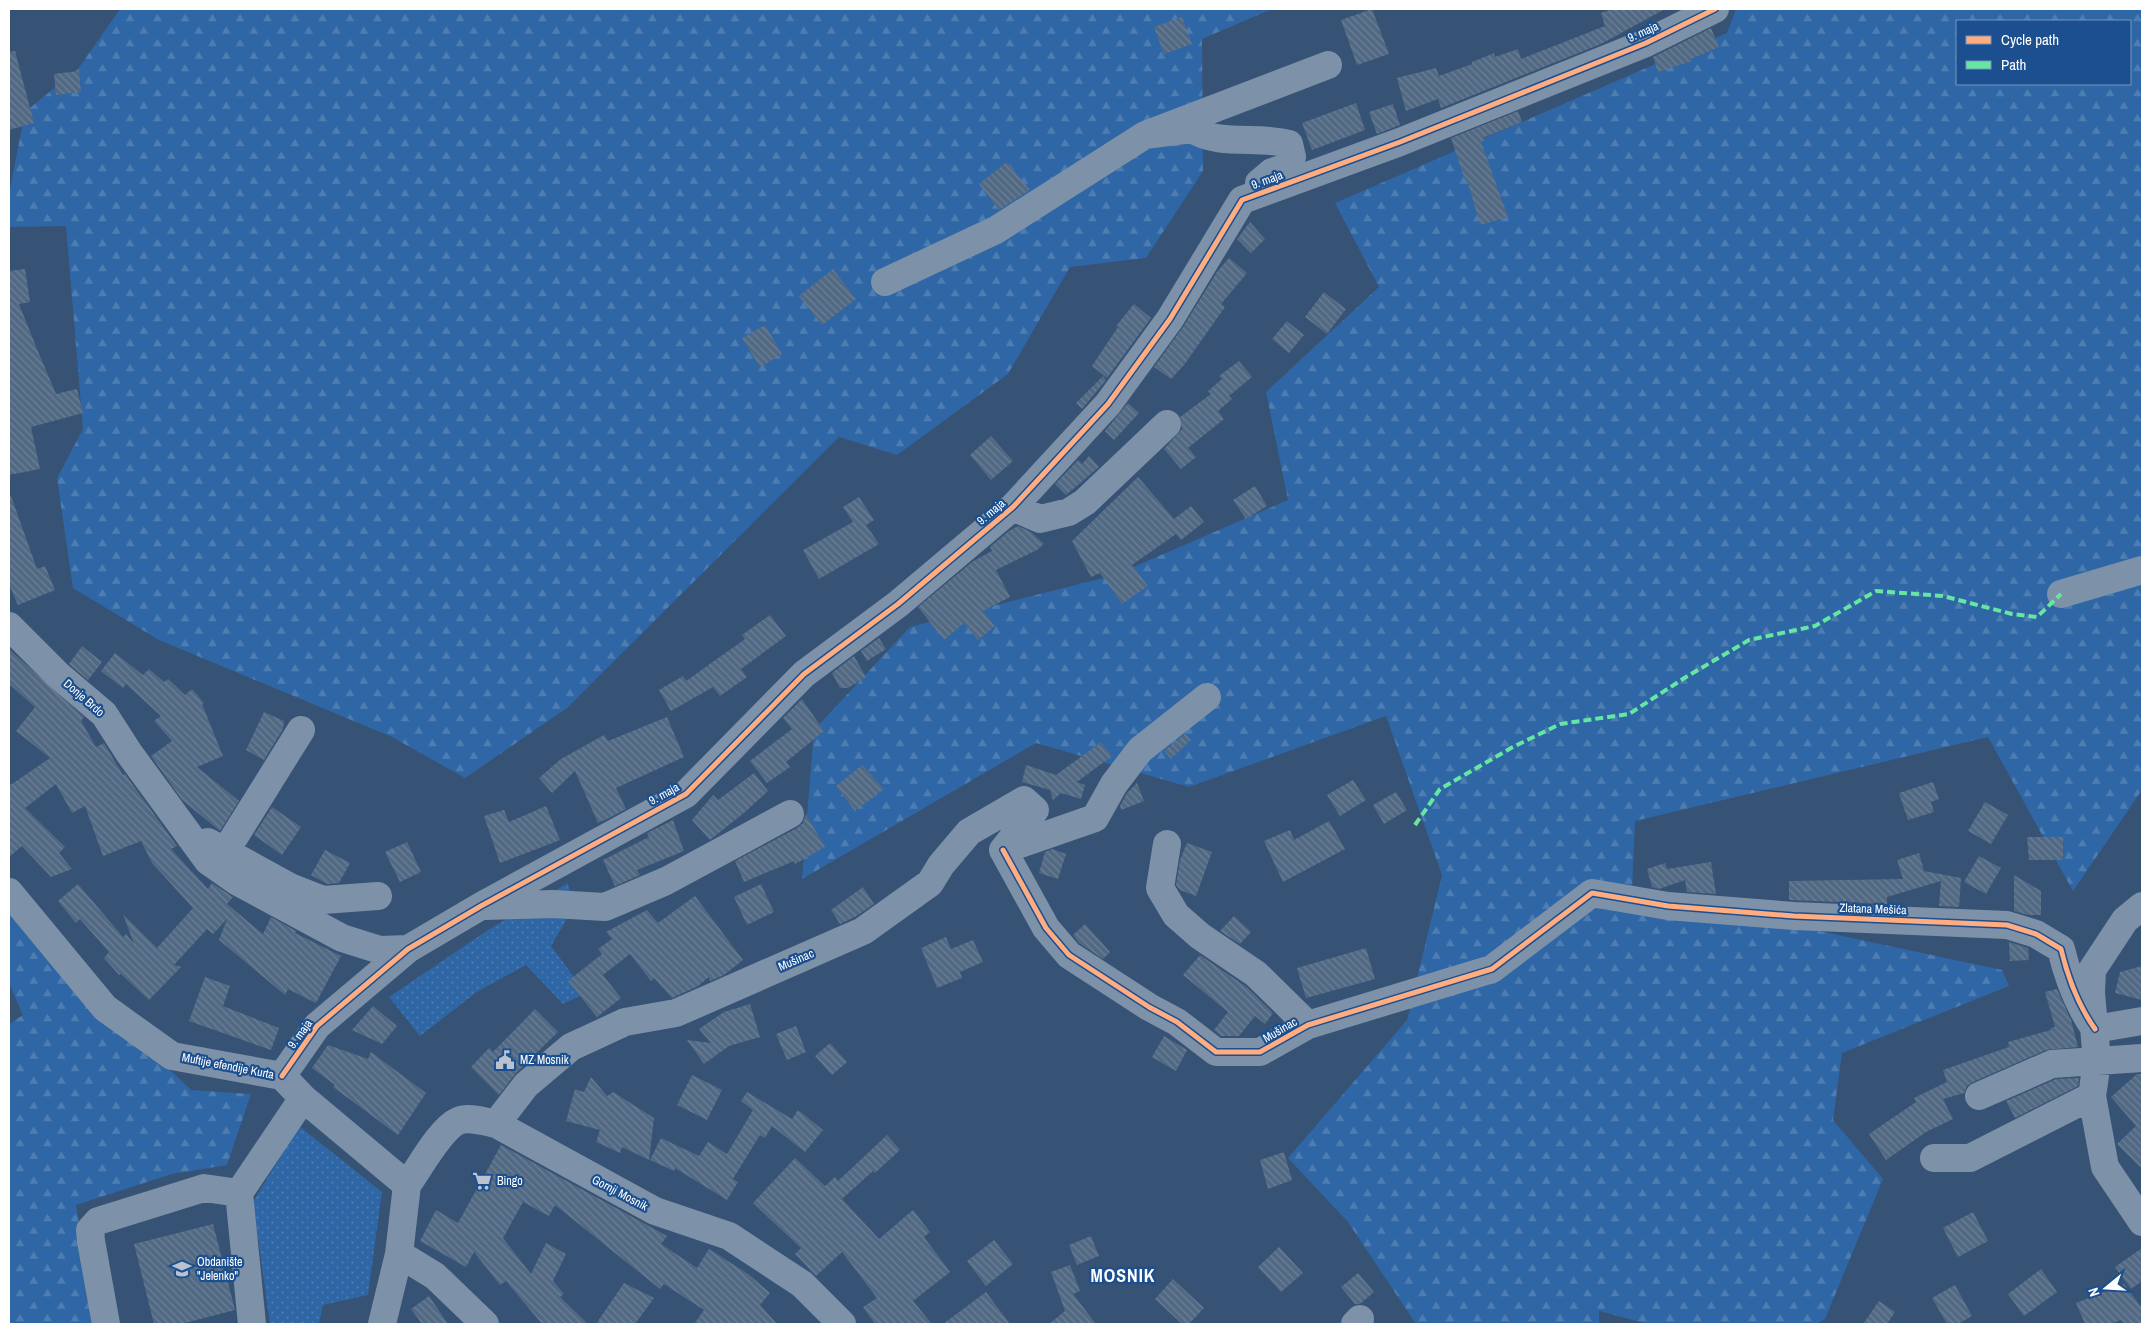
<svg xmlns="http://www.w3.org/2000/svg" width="2151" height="1333" viewBox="0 0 2151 1333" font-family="'Archivo Narrow',sans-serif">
<defs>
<pattern id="grass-dots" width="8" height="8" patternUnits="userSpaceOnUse" patternTransform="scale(1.25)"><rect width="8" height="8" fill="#2f66a5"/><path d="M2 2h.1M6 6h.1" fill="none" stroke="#4e7db2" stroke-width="1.8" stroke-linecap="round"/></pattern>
<pattern id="forest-firs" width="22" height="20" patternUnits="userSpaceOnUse" patternTransform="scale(1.25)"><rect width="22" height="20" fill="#2f66a5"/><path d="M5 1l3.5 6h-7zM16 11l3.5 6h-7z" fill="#4e7db2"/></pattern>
<pattern id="building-back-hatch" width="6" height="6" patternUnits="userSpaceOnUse" patternTransform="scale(1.25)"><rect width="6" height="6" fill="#526984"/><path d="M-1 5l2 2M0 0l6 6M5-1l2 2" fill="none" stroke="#6c8096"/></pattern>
</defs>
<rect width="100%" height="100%" fill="#365274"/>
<path fill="url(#grass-dots)" d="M568,883L573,909L551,946L586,993L563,1004L526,965L478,991L420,1036L389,997L491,928Z
M299,1126L382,1192L368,1295L323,1305L319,1324H270L253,1202Z"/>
<path fill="url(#forest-firs)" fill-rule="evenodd" d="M120,9H1272L1202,39L1203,171L1146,258L1070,267L1008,374L897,455L839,437L567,708L465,778L392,737L159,640L73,588L57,478L83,429L66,226L9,227V194L25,112L78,69Z
M1736,9H2142V790L2073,891L1988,737L1635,821L1632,891L2002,970L2009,986L1842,1053L1833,1120L1883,1179L1825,1319L1816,1324H1648L1599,1311V1324H1416L1348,1222L1288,1158L1407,1020L1442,875L1386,716L1189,787L1036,743L802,879L814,730L910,627L1115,575L1288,500L1266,392L1379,287L1335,203L1727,33ZM1957,21H2130V84H1957Z
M9,910L105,1008L191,1090L251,1094L227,1165L172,1174L76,1205L96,1324H9V1024L23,1015L9,983Z"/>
<path fill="url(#building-back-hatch)" d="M1372,9L1389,54L1357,65L1341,20Z
M1613,9H1665L1601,44L1441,108L1438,99L1406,111L1397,78L1436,68L1439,76L1472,64V62L1494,53L1495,57L1518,49L1521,59L1605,26L1601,13Z
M1182,17L1192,44L1164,54L1154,27Z
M1711,28L1719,47L1691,59L1692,61L1658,72L1653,57Z
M15,51L34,123L9,130V52Z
M79,71L81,92L56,95L54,74Z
M1356,103L1365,130L1312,150L1302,123Z
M1393,104L1400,125L1377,134L1369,112Z
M1518,111L1522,122L1483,138L1484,141L1481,142L1508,217L1480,225L1467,179L1465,180L1451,138Z
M1007,162L1030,190L999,210L979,184Z
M1250,222L1265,239L1251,253L1237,239Z
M1229,258L1247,273L1221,304L1225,307L1184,365L1171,379L1154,367L1183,327L1217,272Z
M25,269L30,302L19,304L37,349L56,394L77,389L83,413L31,427L40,469L9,475V271Z
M833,269L856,299L822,325L799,296Z
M1324,292L1346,309L1327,334L1305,317Z
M1134,304L1151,318L1107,378L1092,366L1118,327L1116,326Z
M1287,321L1304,335L1289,353L1272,339Z
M765,325L782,354L760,367L742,338Z
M1239,361L1252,377L1229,396L1232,399L1218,411L1224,419L1188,448L1196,457L1181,469L1164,449L1182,429L1180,417L1211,394L1208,391L1222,379L1219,376Z
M1103,376L1106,380L1082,409L1076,403Z
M1128,403L1139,413L1114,440L1105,431Z
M991,436L1013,461L991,480L970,455Z
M1089,456L1099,467L1066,495L1055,484L1078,460L1082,464Z
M1138,477L1174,519L1191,506L1204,522L1181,540L1176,534L1132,565L1148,586L1122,604L1100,573L1091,577L1072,541Z
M1255,486L1267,506L1246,519L1233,500Z
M9,496H11L37,569L45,566L55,590L18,605L9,584Z
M859,497L874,520L866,525L879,544L819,579L803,550L853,522L843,507Z
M1018,526L1031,532L1044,544L1037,550L996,570L1010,597L983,611L995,626L978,640L964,623L944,640L918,607L972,562L992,551L990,547L1009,531Z
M770,615L786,636L741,669L747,677L720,696L713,687L671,711L659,690L683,676L686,681L745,639L742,635Z
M879,638L886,649L867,661L861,651Z
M82,646L102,662L88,680L69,664Z
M9,649L84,717L81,721L96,747L104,743L123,775L125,774L177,846L171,849L208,889L212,883L233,897L227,904L263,934L271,917L296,931L295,933L341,956L316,1003L288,989L285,995L219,940L227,919L213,934L207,929L174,965L181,967L149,1000L121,974L119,975L104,958L109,952L80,919L76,923L58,901L78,884L123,937L126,934L134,944L123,914L157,948L193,908L152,863L141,841L103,856L85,806L72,813L56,784L25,808L65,847L59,853L72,869L51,877L22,846L9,857V786L50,758L16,731L35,707L9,684Z
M115,653L143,675L149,669L164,682L168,679L185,695L192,689L204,703L202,704L223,756L197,767L239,801L220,831L182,800L151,756L172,741L154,721L161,716L126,684L123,688L101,671Z
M854,656L866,677L848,688H840L832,673Z
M802,699L824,731L786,762L790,767L767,783L750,761L792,729L783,718Z
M264,712L284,721L283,729L264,760L246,750Z
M667,717L684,757L616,788L626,809L609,818L598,823L575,771L552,793L539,778L561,759L604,735L608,741Z
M1185,734L1191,740L1171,759L1164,751Z
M1101,742L1112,756L1077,782L1085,785L1081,799L1061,793L1053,800L1050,790L1022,782L1026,765L1056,775Z
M862,765L884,789L855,811L836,786Z
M754,773L768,791L745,812L710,840L692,820L713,795L718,800Z
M1353,780L1366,800L1340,816L1327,795Z
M1933,782L1939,799L1931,802L1934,812L1908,820L1899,793Z
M1137,783L1144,801L1121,810L1120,806L1127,793Z
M1396,792L1407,810L1384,824L1373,805Z
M1985,802L2008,815L1991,844L1968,831Z
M546,806L560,840L500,863L484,816L504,810L509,822Z
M272,807L301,827L282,855L254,835Z
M806,814L825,847L795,864L794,861L744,882L735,861L797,828L803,823Z
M673,820L684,851L637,870L640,875L615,886L603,860L649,837L647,833Z
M1329,821L1345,849L1283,882L1264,841L1290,830L1294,840Z
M2027,837H2063V860H2029Z
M407,842L421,872L400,882L385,852Z
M1187,843L1212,852L1196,896L1180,890L1176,885L1180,860Z
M1052,849L1066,854L1058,879L1039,873L1045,852Z
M325,850L350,863L339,883L327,884L311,875Z
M1919,853L1924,871L1961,878L1959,907L1939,906L1941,881L1887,897V904L1789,900V881L1903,879L1897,860Z
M1979,856L2001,868L1986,894L1964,882Z
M1711,862L1716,894L1687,892L1685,880L1659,889L1652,887L1647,869L1665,863L1667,869Z
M2014,875L2041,891V915H2028L2014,911Z
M761,884L774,912L747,925L734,897Z
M863,887L874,904L855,917L840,924L831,910Z
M695,896L743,960L724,975L710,981L709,977L698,986L672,998L654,978L651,981L630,954L603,975L621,998L597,1017L568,981L602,954L598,949L612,939L606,932L647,910L658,923Z
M1234,916L1251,932L1240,944L1220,931Z
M1085,924L1110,952L1103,959L1079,943L1073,935Z
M946,937L951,949L973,940L983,962L960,972L962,978L937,988L921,948Z
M2009,942L2028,948L2029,960L2010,961Z
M1366,948L1375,979L1306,998L1297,968Z
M1200,955L1248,988L1273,1013L1265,1024L1255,1016L1239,1036H1221L1214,1030L1228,1012L1183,975Z
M2142,966V1000L2115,993L2120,972Z
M205,977L230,986L223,1006L279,1028L271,1050L189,1021Z
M2057,989L2071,1020L2078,1047L2046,1050L1973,1082L1967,1086L1964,1093L1943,1099L1953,1119L1926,1132L1886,1160L1869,1134L1916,1102L1914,1098L1947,1082L1943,1070L2009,1047L2008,1042L2051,1030V1028L2055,1027L2045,992Z
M750,1004L760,1037L729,1046L704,1064L687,1040L711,1043L699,1029L724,1012Z
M373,1006L397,1026L382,1044L352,1030Z
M535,1009L558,1032L516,1073L499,1095L471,1067L489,1048L493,1052Z
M796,1026L806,1052L787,1060L776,1034Z
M1164,1036L1187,1050L1176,1071L1152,1057Z
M830,1043L847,1062L832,1075L815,1056Z
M328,1045L368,1059L371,1052L426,1093L398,1135L333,1087L335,1085L312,1068Z
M2137,1074H2142V1169L2117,1144L2136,1126L2111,1097Z
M692,1075L722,1090L707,1120L677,1105Z
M591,1077L607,1096L613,1092L654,1118L649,1160L622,1147L620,1153L596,1142L600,1130L566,1121L575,1089L584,1092Z
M2079,1078L2078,1086L2015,1118L2006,1101L2056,1079Z
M747,1092L792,1119L798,1110L823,1130L805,1152L772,1126L765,1138L760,1135L733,1179L738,1182L727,1200L675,1168L674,1171L650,1160L661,1138L699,1156L708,1142L727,1154L753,1110L741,1101Z
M887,1135L900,1150L875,1173L873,1171L842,1199L879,1239L913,1210L930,1232L924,1237L950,1272L913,1301L932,1324H875L863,1307L877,1298L842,1252L816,1276L795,1254L801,1248L753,1203L795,1158L825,1186L835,1177L838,1181Z
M501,1145L667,1236L661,1244L697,1268L709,1249L748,1274L770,1293L760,1305L777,1324H694L704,1310L664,1284L660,1289L555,1205L549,1216L523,1202L503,1238L531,1274L546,1243L566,1254L553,1281L564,1294L560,1297L588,1324H542L506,1281L500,1285L474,1252L466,1267L420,1241L436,1210L458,1223Z
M1284,1152L1292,1180L1268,1189L1260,1160Z
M1973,1212L1988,1241L1958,1257L1943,1228Z
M213,1224L235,1310L181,1324H154L134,1244Z
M1091,1236L1099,1256L1077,1265L1069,1245Z
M994,1240L1013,1264L986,1286L967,1261Z
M1279,1247L1303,1273L1281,1292L1258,1267Z
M2142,1248V1281L2131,1289L2115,1267Z
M1070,1265L1080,1291L1073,1294L1096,1324H1049L1065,1311L1051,1272Z
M2041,1269L2057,1292L2024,1316L2008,1294Z
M1358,1273L1374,1292L1360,1304H1355L1341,1287Z
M1173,1279L1204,1308L1189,1324H1182L1155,1299Z
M624,1283L654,1298L635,1324H596Z
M2124,1284L2142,1308V1324H2125L2121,1320L2110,1324H2085L2076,1303Z
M1955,1285L1972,1316L1958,1324H1947L1932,1298Z
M986,1292L1010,1324H943Z
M429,1296L448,1324H422L411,1309Z
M1879,1301L1895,1312L1887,1324H1863Z"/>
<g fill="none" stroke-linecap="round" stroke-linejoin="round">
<path stroke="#7d92a8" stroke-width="28" d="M1259,183L1272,172L1287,167L1292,157L1289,144C1258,135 1220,147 1192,129L1145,135L1328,65
M885,282L996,230L1145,135
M1013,507L1040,519L1069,512L1085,502L1167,424
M2061,594L2142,570
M9,626L58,675L104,714L129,753L208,861L238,882L342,938L380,950L408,949
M208,842L290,887L323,900L378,896
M1167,844L1160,888L1176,915L1200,936L1256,974L1308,1025
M1003,850L1046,928L1069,955L1149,1007L1177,1022L1216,1052H1260L1308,1025L1492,969L1592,893L1668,906L1794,916L2007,925L2036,934L2061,949C2068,978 2078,1005 2095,1029
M1003,850L1095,818L1114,784L1140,750L1207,697
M225,852L301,730
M9,892L105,1008L172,1056L282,1076L303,1098L407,1185L399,1254L382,1324
M485,906L553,904L605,907L666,881L790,814
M2142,906L2125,920L2092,970L2091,993L2097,1062L2092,1096L2105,1167L2142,1222
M2095,1029L2142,1021
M282,1076L317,1026L408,949L481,906L686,794L804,674L898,604L1013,507L1108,404L1170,319L1242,200L1400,142L1646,43L1715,9
M1979,1096L2052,1064L2142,1058
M496,1124L526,1085L571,1047L625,1022L676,1013L863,931L930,883L941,865L969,832L1024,800L1035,810L1003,850
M1934,1158H1970L2092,1096
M407,1185C419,1169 440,1129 458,1121C469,1116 485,1122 496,1124L655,1211L729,1236L802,1284L842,1324
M239,1193L252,1324
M399,1254L435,1276L485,1324
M106,1324L91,1241L90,1230L98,1221L204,1188L239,1193L303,1098
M1355,1324L1360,1319"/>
<path stroke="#66e7a1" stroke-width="4" stroke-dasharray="8 4" stroke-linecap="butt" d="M1415,825L1440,789L1511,748L1560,724L1629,714L1686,677L1749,640L1815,626L1876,591L1943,596L2012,614L2037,617L2061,594"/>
<g stroke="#1b4f8f" stroke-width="8">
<path id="cycleway" d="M1003,850L1046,928L1069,955L1149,1007L1177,1022L1216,1052H1260L1308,1025L1492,969L1592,893L1668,906L1794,916L2007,925L2036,934L2061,949C2068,978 2078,1005 2095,1029
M282,1076L317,1026L408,949L481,906L686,794L804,674L898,604L1013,507L1108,404L1170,319L1242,200L1400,142L1646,43L1715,9"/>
</g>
<use href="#cycleway" stroke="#ffac80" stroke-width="5"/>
</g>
<defs>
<g id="civic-bare" transform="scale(1.5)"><path d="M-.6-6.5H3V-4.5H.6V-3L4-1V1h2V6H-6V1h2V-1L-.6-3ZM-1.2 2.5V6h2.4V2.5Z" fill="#b9c2ce" stroke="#1b4f8f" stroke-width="2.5" paint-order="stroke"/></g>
<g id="supermarket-bare" transform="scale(1.5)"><path d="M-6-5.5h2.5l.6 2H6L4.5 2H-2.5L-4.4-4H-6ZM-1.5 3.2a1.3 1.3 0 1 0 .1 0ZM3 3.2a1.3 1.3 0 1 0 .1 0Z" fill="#b9c2ce" stroke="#1b4f8f" stroke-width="2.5" paint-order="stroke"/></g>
<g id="school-bare" transform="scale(1.5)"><path d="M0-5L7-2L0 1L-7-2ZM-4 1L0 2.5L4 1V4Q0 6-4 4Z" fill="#b9c2ce" stroke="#1b4f8f" stroke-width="2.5" paint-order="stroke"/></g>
</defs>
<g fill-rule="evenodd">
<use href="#civic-bare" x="505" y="1060"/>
<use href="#supermarket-bare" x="482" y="1181"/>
<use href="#school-bare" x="182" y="1269"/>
</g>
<g text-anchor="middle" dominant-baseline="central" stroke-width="4.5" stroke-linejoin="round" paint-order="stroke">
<g font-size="12" fill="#fff" stroke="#1b4f8f">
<text transform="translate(1643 32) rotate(-24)">9. maja</text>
<text transform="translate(1267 180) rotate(-20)">9. maja</text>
<text transform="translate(991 512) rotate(-40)">9. maja</text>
<text transform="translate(84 698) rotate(41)">Donje Brdo</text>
<text transform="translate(664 794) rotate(-29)">9. maja</text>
<text transform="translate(1873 909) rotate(2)">Zlatana Mešića</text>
<text transform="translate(796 960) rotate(-23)">Mušinac</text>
<text transform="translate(1280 1030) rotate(-30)">Mušinac</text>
<text transform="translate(300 1034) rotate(-54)">9. maja</text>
<text transform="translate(228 1066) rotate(11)">Muftije efendije Kurta</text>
<text transform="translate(620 1193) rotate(28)">Gornji Mosnik</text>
</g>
<g font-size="12" fill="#fff" stroke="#1b4f8f" text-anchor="start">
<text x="520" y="1060">MZ Mosnik</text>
<text x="497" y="1181">Bingo</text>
<text x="197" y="1262">Obdanište<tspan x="197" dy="14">"Jelenko"</tspan></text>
</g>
<g font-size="18" font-weight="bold" letter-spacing="1" fill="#fff" stroke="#1b4f8f">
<text x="1123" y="1275">MOSNIK</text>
</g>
</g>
<rect width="2151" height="1333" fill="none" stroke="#ffffff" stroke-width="20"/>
<rect x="1956" y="20" width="175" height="65" fill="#1b4f8f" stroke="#7695bc"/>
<rect x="1966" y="36" width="25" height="8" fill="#ffac80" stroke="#7695bc"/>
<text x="2001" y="45" font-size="15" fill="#ffffff">Cycle path</text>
<rect x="1966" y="61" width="25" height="8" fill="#66e7a1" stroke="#7695bc"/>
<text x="2001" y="70" font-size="15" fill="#ffffff">Path</text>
<g transform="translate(2106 1288) rotate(252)" stroke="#1b4f8f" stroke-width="4" paint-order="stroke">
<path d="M0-4L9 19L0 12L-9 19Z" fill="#ffffff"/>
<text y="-8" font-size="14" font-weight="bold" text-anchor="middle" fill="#ffffff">N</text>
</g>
</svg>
